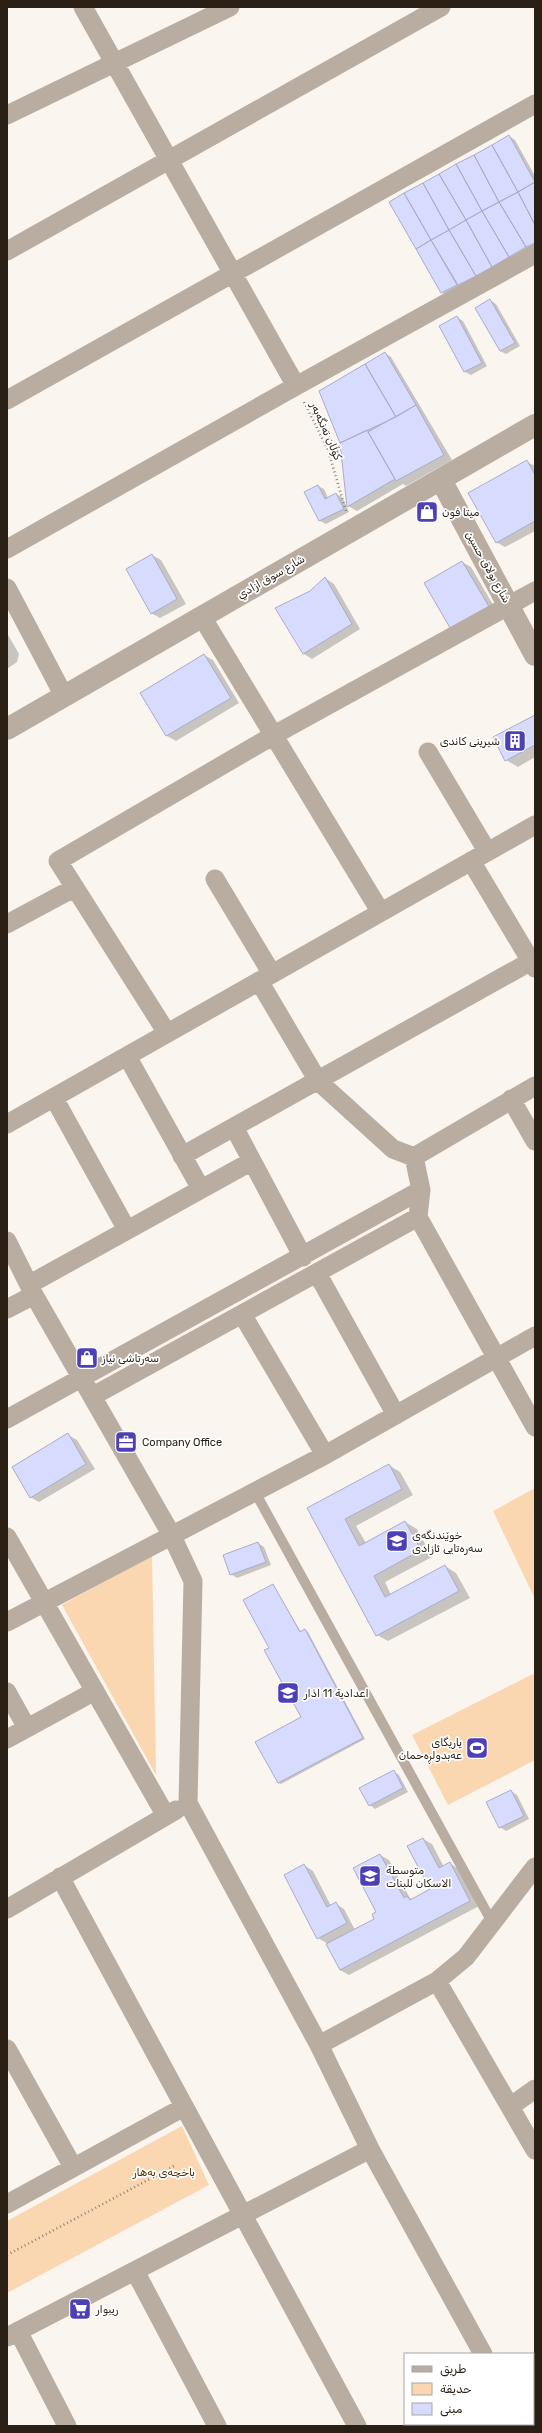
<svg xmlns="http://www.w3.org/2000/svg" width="542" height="2433" viewBox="0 0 542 2433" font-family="Rubik,Vazirmatn,sans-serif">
<rect width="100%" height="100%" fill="#fbf5ef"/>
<path fill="#fad6b1" d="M535,1488V1599L493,1511Z
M152,1555L156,1775L62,1605Z
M535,1673V1760L448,1805L412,1735Z
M182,2126L209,2185L7,2293V2221Z"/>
<path fill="#0003" d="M509,136L515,140L535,176V248L447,296L441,292L390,202Z
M490,300L496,304L520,346L506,354L500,351Z
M457,317L463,321L487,366L471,375L465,372L440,326Z
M385,353L391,357L452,460L406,486L403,484L357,511L348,506Z
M527,462L535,466V531L505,547L496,542Z
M318,486L324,489L328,498L336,494L342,497L349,512L326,524L320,521L306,492Z
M152,555L161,560L186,604L160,618L151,613Z
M462,562L471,567L499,615L454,632Z
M325,578L334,584L360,629L312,659L304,654L311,592Z
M7,633L19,654L17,662L7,669Z
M204,655L213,660L239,703L176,741L167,736L141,693Z
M535,716V757L518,767L506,760Z
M68,1435L77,1440L95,1469L39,1502L30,1497Z
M389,1465L400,1472L413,1495L356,1526L366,1543L405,1522L417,1529L432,1557L385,1582L391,1595L445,1566L456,1573L470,1598L388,1641L377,1635L309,1508Z
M258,1543L264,1547L271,1565L237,1578L231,1574Z
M273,1585L301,1632L305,1630L308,1632L365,1739L281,1784L278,1783L302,1718L270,1648Z
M393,1771L399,1775L408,1792L375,1809L370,1805Z
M511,1791L517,1795L529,1819L506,1831L500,1827Z
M423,1839L432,1844L444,1867L450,1863L458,1869L479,1906L349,1975L340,1970L328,1944L318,1938L304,1865L313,1871L331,1906L336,1904L344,1909L355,1930L375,1919L380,1855L389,1860L410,1898L412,1899L431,1889Z"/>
<path fill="#d7dbfe" stroke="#a9acce" d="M509,135L535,182L518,192L492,145Z
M492,145L518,192L499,202L474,155Z
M474,155L499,202L482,211L456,164Z
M456,164L482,211L466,220L439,174Z
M439,174L466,220L449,230L423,183Z
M535,182V225L518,192Z
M423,183L449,230L431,240L404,193Z
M518,192L535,225V243L526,247L499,202Z
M404,193L431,240L416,249L389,202Z
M499,202L526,247L509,257L482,211Z
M482,211L509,257L492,267L466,220Z
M466,220L492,267L476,276L449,230Z
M449,230L476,276L458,285L431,240Z
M431,240L457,285L441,293L416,249Z
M490,299L515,343L500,351L475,308Z
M457,316L482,363L464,372L439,326Z
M385,352L416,405L396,417L365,364Z
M365,364L396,417L340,443L319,391Z
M416,405L444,455L396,481L368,432Z
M367,430L395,479L347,507L340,443Z
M527,460L535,475V521L496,543L468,493Z
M318,485L325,499L336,493L344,509L319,521L304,492Z
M152,554L177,599L151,614L126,569Z
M462,561L491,610L453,633L424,583Z
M325,577L352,624L303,654L275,608L310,591Z
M204,654L231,698L166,736L140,693Z
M535,715V745L505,761L493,737Z
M68,1433L86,1464L30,1498L12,1467Z
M389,1464L402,1489L345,1519L359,1546L405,1521L421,1550L374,1576L385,1597L445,1565L459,1591L376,1636L307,1508Z
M258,1542L266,1562L230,1575L223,1555Z
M273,1584L300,1632L305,1629L363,1738L278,1783L255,1742L301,1717L264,1650L269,1648L243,1600Z
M394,1770L403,1788L369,1806L359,1788Z
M511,1790L524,1816L499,1828L486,1802Z
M423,1838L439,1868L450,1862L470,1901L340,1970L326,1944L374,1919L372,1914L376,1912L353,1868L380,1854L404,1898L407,1896L410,1900L430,1889L407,1846Z
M304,1864L327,1907L336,1902L347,1923L317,1939L284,1875Z"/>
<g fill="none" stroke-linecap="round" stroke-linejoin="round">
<path stroke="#8a827a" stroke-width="2.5" stroke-dasharray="1 3" stroke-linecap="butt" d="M304,402L328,450L346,511
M7,2255L176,2165"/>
<path stroke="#b9ada1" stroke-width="10" d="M255,1492L492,1922"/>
<path stroke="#b9ada1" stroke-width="19" d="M83,7L296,386
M7,115L230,7
M7,251L441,7
M7,400L535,104
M7,549L296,386L535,254
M7,588L64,696
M202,617L380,911
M428,752L487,851
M471,861L535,968
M215,879L272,974
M7,924L74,888
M259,981L318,1081L393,1149L414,1157
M167,1033L58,861L274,735L535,591
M127,1056L201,1189
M54,1098L127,1230
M511,1099L535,1141
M7,1124L535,825
M234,1127L303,1257
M182,1156L535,959
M414,1157L421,1190L418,1217L535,1427
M414,1157L535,1086
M7,1241L34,1295L171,1534L193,1581L188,1803L319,2045L370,2149L483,2354
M317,1273L396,1415
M30,1284L252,1161
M7,1309L34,1295
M242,1314L325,1455
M93,1396L418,1217
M7,1419L421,1190
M7,1537L166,1816
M7,1622L325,1455L535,1336
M7,1692L27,1728
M7,1739L95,1691
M60,1877L357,2426
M7,1909L176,1810
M437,1981L535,2150
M319,2045L437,1981L466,1957L535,1867
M7,2049L73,2167
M511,2106L535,2089
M7,2204L184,2107
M135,2271L217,2426
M18,2331L67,2426
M7,2337L370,2149
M522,2424L523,2426"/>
<path stroke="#b9ada1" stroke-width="22" d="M441,480L535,655
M7,729L535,425"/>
</g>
<defs>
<g id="shop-square" transform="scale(1.15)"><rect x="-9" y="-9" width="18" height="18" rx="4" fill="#4c40b7" stroke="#fff"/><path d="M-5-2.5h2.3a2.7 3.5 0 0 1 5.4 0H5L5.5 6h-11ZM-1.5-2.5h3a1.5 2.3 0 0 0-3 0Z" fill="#fff"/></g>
<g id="building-square" transform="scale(1.15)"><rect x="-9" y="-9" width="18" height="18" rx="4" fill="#4c40b7" stroke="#fff"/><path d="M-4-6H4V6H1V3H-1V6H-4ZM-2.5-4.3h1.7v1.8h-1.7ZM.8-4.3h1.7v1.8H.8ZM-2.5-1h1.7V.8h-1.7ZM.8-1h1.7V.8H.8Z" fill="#fff"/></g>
<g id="office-square" transform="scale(1.15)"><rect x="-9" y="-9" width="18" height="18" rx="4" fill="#4c40b7" stroke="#fff"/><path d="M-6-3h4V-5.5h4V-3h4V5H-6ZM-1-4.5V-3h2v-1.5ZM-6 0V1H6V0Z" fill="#fff"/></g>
<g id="school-square" transform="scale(1.15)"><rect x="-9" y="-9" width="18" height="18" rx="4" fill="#4c40b7" stroke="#fff"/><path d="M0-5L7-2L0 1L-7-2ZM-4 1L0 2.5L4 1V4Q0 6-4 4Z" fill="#fff"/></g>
<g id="stadium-square" transform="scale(1.15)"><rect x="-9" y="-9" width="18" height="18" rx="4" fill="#4c40b7" stroke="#fff"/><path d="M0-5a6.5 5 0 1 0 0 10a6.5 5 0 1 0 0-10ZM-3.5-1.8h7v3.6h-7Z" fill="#fff"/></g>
<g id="supermarket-square" transform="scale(1.15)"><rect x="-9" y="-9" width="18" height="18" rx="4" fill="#4c40b7" stroke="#fff"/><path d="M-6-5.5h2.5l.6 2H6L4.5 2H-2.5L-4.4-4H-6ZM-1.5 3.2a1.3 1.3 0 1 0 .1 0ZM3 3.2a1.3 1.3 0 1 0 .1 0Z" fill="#fff"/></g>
</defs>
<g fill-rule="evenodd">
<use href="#shop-square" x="427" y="512"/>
<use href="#building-square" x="515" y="741"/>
<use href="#shop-square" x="87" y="1358"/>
<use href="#office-square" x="126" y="1442"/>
<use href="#school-square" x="397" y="1541"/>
<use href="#school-square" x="288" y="1693"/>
<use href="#stadium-square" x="477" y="1748"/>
<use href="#school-square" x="370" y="1876"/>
<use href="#supermarket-square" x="80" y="2309"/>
</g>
<g text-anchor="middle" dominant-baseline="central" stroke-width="3.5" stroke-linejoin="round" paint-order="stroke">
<g font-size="11" fill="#291f14" stroke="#fff">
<text transform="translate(326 431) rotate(66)">کۆڵان تەنگەبەر</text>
<text transform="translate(488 567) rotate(61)">شارع بولاق حسين</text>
<text transform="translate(271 577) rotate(-30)">شارع سوق ازادي</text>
</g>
<g font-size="11" fill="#291f14" stroke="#fff" text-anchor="start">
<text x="442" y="512">ميتا فون</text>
<text x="500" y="741" text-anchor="end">شیرینی کاندی</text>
<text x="102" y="1358">سەرتاشی نیاز</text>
<text x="142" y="1442">Company Office</text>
<text x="412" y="1535">خوێندنگەی<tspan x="412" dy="13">سەرەتایی ئازادی</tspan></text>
<text x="304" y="1693">اعدادية 11 اذار</text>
<text x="462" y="1742" text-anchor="end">یاریگای<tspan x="462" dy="13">عەبدولڕەحمان</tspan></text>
<text x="386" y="1870">متوسطة<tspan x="386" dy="13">الاسكان للبنات</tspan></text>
<text x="96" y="2309">ريبوار</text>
</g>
<g font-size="11" fill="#4e2e03" stroke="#fff">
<text x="164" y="2172">باخچەی بەهار</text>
</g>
</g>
<rect width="542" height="2433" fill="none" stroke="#291f14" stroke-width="16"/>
<rect x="404" y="2353" width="130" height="72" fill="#ffffff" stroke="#a9a5a1"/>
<rect x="412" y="2366" width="20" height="6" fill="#b9ada1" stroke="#a9a5a1"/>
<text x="440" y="2373" font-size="12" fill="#291f14">طريق</text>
<rect x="412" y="2383" width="20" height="12" fill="#fad6b1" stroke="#a9a5a1"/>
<text x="440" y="2393" font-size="12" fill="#291f14">حديقة</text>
<rect x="412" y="2403" width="20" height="12" fill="#d7dbfe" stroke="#a9a5a1"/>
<text x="440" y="2413" font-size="12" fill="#291f14">مبنى</text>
</svg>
